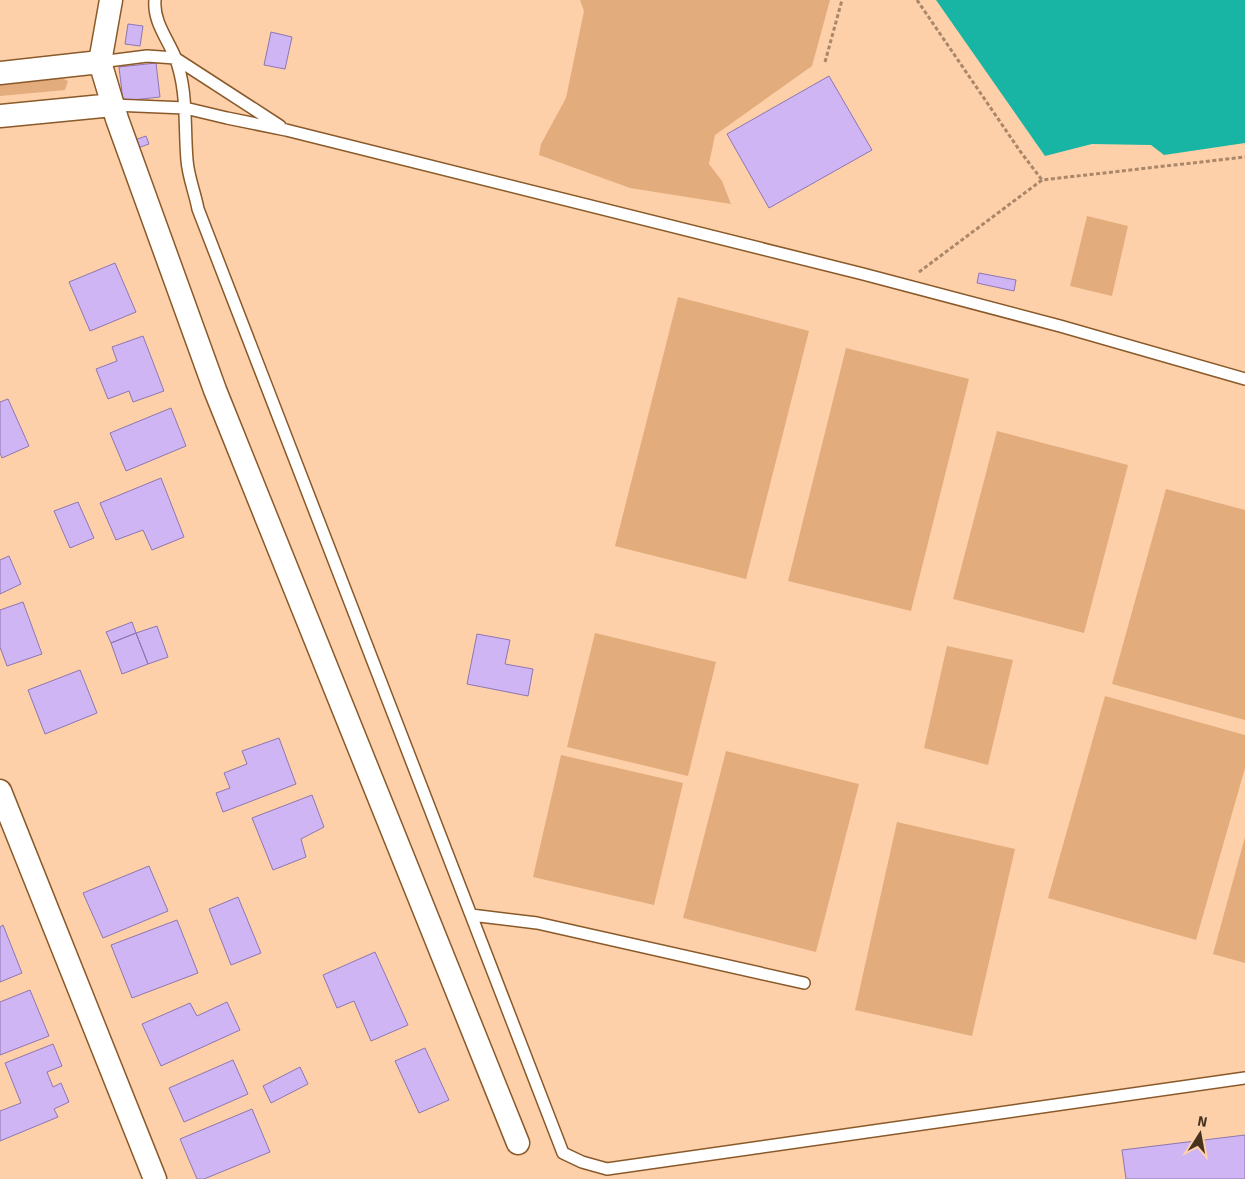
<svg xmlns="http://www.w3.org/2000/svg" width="1245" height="1179" viewBox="0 0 1245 1179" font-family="Signika,sans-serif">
<rect width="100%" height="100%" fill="#fdd0a9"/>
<path fill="#e3ac7c" d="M580,0H830L812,66L715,135L709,164L722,181L731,204L630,188L539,155L541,144L566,98L584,11Z
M59,77L68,81L65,90L0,96V84Z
M1087,216L1128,226L1112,296L1070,286Z
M678,297L809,331L746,579L615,546Z
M846,348L969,379L911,611L788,581Z
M997,431L1128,465L1084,633L953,599Z
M1166,489L1245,510V720L1112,684Z
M595,633L716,662L688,776L567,747Z
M947,646L1013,660L988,765L924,748Z
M1105,696L1245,735V768L1196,940L1048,898Z
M726,751L859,784L816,952L683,918Z
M561,755L683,783L654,905L533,877Z
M897,822L1015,849L972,1036L855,1010Z
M1245,837V963L1213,954Z"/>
<path fill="#19b5a4" d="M936,0H1245V143L1164,155L1151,145L1092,144L1045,156Z"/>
<path fill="#cfb5f4" stroke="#8e76b0" d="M128,24L143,26L140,46L125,44Z
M271,32L292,37L285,69L264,65Z
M156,63L160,97L123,101L119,67Z
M829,76L872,150L769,208L727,134Z
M146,136L149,144L132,150L129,142Z
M115,263L136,312L90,331L69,282Z
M979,273L1016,280L1014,291L977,283Z
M143,336L164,391L133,402L129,391L108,399L96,369L117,361L112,347Z
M8,399L29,446L2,458L0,453V402Z
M171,408L186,446L126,471L110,433Z
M161,478L184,537L152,550L143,530L116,540L100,503Z
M78,502L94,538L70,548L54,511Z
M9,556L21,584L0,594V560Z
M23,602L42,654L7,666L0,647V610Z
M132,622L136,633L111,643L106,632Z
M157,626L168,657L148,664L136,633Z
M136,633L148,664L122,674L111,643Z
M477,634L510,640L505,664L533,669L528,696L467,684Z
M80,670L97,713L45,734L28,690Z
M279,738L296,784L223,812L216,793L230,788L224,773L247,764L242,751Z
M312,795L324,827L301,839L306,857L273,870L252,818Z
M149,866L168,911L103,938L83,893Z
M238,897L261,953L231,965L209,909Z
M177,920L198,973L132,998L111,945Z
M3,925L22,973L0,982V927Z
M375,952L408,1025L371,1041L354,1001L337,1008L323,975Z
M30,990L49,1036L0,1055V1002Z
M227,1002L240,1030L161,1066L142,1024L190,1003L197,1016Z
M53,1044L62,1066L47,1072L53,1087L61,1083L69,1102L54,1109L58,1117L0,1141V1111L21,1103L5,1063Z
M425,1048L449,1100L419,1113L395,1061Z
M233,1060L248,1094L184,1122L169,1088Z
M300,1067L308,1084L271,1103L263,1086Z
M252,1109L270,1152L204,1179H197L180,1139Z
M1245,1135V1179H1126L1122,1150Z"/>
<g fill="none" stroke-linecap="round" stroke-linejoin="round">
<g stroke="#8a5929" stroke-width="14">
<path id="lane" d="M155,0C153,21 167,38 175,57C188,90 184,126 187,160C188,176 195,193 198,209L563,1153L582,1162L607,1169L1245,1078
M100,62L147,56L175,58L280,126
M113,105L185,108L227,118L286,130L863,274L1060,326L1245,379
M471,915L537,923L804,983"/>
</g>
<g stroke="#8a5929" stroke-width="25">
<path id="street" d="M111,0L100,62L117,119L215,390L518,1143
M0,73L100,62
M0,116L113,105
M0,791L155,1179"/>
</g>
<path stroke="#aa8769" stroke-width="3" stroke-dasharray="4 2.5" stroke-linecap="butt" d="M917,0L1020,151L1042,180
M825,62L842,0
M919,272L1042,180L1245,157"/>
<use href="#lane" stroke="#fff" stroke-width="11"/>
<use href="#street" stroke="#fff" stroke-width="22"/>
</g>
<g transform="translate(1200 1134) rotate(11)" stroke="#fdd0a9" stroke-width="4" paint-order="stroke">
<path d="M0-4L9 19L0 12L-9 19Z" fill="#48321e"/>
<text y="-8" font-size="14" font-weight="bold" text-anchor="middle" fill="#48321e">N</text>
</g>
</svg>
